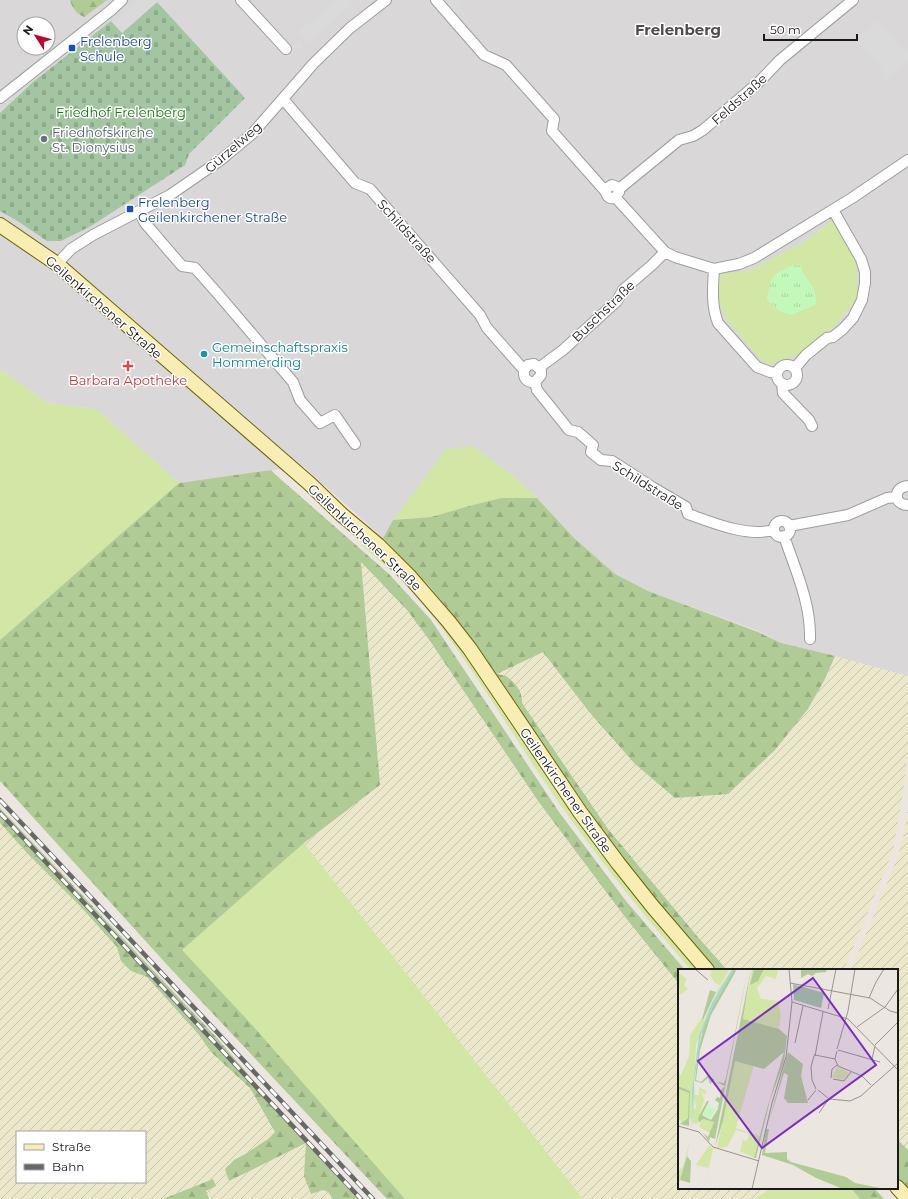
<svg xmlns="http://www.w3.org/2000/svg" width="908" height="1199" viewBox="0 0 908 1199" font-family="Montserrat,sans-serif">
<defs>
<pattern id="farmland-furrows" width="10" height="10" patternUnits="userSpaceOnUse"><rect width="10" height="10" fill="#ebe7cb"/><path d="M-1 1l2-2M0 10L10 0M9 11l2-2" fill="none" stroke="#c9c6ae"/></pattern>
<pattern id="forest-firs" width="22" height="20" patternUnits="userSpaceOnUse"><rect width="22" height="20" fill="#b0cb95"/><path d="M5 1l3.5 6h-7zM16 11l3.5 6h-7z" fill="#97ae80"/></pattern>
<pattern id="cemetery-stones" width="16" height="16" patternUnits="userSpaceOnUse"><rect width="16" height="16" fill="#a3c5a1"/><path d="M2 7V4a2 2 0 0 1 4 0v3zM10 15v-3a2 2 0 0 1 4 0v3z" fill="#8ca98a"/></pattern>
<pattern id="park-tufts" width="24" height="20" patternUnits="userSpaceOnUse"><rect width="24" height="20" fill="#c3f8bb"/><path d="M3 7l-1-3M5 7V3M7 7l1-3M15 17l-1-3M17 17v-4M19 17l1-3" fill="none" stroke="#a7d4a0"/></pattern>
</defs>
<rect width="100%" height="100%" fill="#ece6e0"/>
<path fill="#d9d7d8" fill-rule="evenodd" d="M0,0H908V677L781,643L758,631L648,591L615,574L573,537L537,498L513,476L473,446L393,520L383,538L304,467L271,470L179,483L96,409L47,403L0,369ZM24,24H48V48H24Z"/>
<path fill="url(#farmland-furrows)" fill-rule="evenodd" d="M361,561L407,610L430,641L538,801L625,917L679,984V1188H771L755,1199H583L304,843L380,785Z
M543,652L590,713L728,794L775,750L808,709L825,679L835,656L908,676V754L903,793L893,851L844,970H727L697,936L608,829L522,703L523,697L496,674Z
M908,807V1150L897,1139V970H851L896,861L903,838Z
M0,823L27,853L80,906L117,947L121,961L131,971L147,977L199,1035L211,1052L250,1088L275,1132L268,1139L247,1153L234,1160L229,1181L306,1142L357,1199H189L216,1186L213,1179L163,1199H0ZM17,1132H145V1182H17Z"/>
<path fill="#d2e7a5" d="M835,219L856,261L858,297L834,327L800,354L770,364L762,361L727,320L717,300L718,274L750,270L803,242Z
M0,369L47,403L96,409L179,483L0,640Z
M473,446L513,476L537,498H501L469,506L431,517L393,520L446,449Z
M364,543L389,564L434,612L459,647L562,800L594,843L652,918L698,970H691C637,908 585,842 539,774C513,734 488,694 461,655C443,629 425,604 402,581C390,569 375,557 361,545Z
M304,843L583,1199H405L181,950Z
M771,1188H851L860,1199H755Z"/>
<path fill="url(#forest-firs)" d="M70,0H107L84,17C77,14 72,8 70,0Z
M271,470L277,476L389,574L431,620L559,812L626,901L685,970H679V984L625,917L538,801L430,641L407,610L361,562L380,785L304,843L182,950L253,1026L405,1199H387L170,968L0,781V640L179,483Z
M501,498H537L573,537L615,574L648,591L758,632L781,643L835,656L825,679L808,709L775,750L728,794L675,798L635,764L590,713L543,652L497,674C500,675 504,675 506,676C515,682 523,692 522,703L608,829L697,936L727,970H715L664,911L622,859L465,630L430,587L383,538L393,520L431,517L469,506Z
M0,808L217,1038L306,1142L358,1199H333L328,1192L323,1190L311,1194L304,1176L306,1143L229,1181L225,1169L234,1160L247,1153L268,1139L275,1132L250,1088L211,1052L199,1035L147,977L131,971L121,961L117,947L80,906L27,853L0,823Z
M897,1139L908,1150V1188L897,1178Z
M213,1179L216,1186L206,1191L209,1199H163Z
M851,1188H874L884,1199H860Z"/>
<path fill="url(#cemetery-stones)" d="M157,2L245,98L189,154L185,165L91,226L61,241H47L16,220L0,211V113L33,82L111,21L122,33Z"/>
<path fill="url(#park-tufts)" d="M793,265L801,266C805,282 817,283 816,304L792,315L781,312L767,300C771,275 771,276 793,265Z"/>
<path fill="#dadada" d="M138,0H155L157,2L122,33L113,23Z
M333,0H356L308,45L298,32L334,2Z
M447,0H453L470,19L462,26L443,4Z
M879,20L908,54V62L888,77L856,38Z
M299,40L303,46L288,59L284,54Z"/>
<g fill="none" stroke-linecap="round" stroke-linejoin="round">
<g stroke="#9e9e9e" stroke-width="12">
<path id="minor" d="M241,0L286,49
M436,0L484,55L506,65L554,119L552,131L606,192C607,197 610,199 615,198L619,192L617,187L612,185L607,188L606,192
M0,98L110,11L122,0
M283,99L355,183L370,189L480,315L487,328L524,370C523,378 527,383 535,382L541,375V370L534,364L528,365L524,370
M619,189L679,140L693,136L703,130L759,82L780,60L853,0
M616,198L665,252L675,257L714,269L739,264L754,258L852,198L908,160
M139,211L145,223L182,266L195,268L218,294L293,382L300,400L320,423L335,415L355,444
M57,264L71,249L93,235L170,195L222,159L252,134L314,63L350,28L386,0
M714,269C713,287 711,305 718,323L757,367L770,372L777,373
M777 375a10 10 0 1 1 20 0a10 10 0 1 1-20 0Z
M540,367L563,350L617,301L623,290L652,265L665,252
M795,368L806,355L827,338L833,337L843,329L853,318L862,300L865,283V272L861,259L833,210
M535,382L537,390L569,430L578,432L593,445L591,452L601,460L612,461L652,487L686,507L688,514L691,515C716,524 748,537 774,530
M782,384L783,393L809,420L812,426
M908,486C893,487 893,505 908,505
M774 529a8 8 0 1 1 16 0a8 8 0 1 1-16 0Z
M789,526L848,515L887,498L897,497
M784,536C795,569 811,603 810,639"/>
</g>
<g stroke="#6d6306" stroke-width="16">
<path id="secondary" d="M0,225L57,264L310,484L341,514L378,545L410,577L449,622L470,649L580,812L618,863L653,907L707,970
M897,1187L908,1199"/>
</g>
<use href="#minor" stroke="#fff" stroke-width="10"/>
<use href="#secondary" stroke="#f8edb2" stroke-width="14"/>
<g stroke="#686868" stroke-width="4.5">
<path id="rail" d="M0,800L373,1199
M0,813L361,1199"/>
</g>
<use href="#rail" stroke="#fff" stroke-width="3" stroke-dasharray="9" stroke-linecap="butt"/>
</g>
<g fill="#1a4fb4" stroke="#fff" stroke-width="1.5">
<rect x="68" y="44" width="8" height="8" rx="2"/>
<rect x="126" y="205" width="8" height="8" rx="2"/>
</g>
<circle fill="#6b7280" stroke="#fff" stroke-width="1.5" cx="44" cy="139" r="4"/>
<circle fill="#0f9aa8" stroke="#fff" stroke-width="1.5" cx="204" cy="354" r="4"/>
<path fill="#e0444e" stroke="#fff" stroke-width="1.5" d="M126 360h4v4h4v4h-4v4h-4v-4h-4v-4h4z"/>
<g text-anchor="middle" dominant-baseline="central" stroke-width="3" stroke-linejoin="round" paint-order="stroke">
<g font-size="13" fill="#164399" stroke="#fff" text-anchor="start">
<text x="80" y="41">Frelenberg<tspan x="80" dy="15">Schule</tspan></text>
<text x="138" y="202">Frelenberg<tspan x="138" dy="15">Geilenkirchener Straße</tspan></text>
</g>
<g font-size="13" fill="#1a1a1a" stroke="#fff">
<text transform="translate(739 99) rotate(-42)">Feldstraße</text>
<text transform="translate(233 147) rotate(-41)">Gürzelweg</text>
<text transform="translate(407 231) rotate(48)">Schildstraße</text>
<text transform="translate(104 307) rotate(41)">Geilenkirchener Straße</text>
<text transform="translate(603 311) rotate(-44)">Buschstraße</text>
<text transform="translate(648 485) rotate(32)">Schildstraße</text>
<text transform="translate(365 537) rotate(43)">Geilenkirchener Straße</text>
<text transform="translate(566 790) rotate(55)">Geilenkirchener Straße</text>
</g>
<g font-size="13" fill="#19740d" stroke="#fff">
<text x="121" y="112">Friedhof Frelenberg</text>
</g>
<g font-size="13" fill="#5b616d" stroke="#fff" text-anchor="start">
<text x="52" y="132">Friedhofskirche<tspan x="52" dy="15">St. Dionysius</tspan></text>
</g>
<g font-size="13" fill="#0d838f" stroke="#fff" text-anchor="start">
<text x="212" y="347">Gemeinschaftspraxis<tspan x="212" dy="15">Hommerding</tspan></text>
</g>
<g font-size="13" fill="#be3a42" stroke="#fff">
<text x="128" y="380">Barbara Apotheke</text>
</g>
<g font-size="15" font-weight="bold" fill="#4d4d4d" stroke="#fff">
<text x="678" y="29">Frelenberg</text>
</g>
</g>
<g transform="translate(678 969)">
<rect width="220" height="220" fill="#ece6e0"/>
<path d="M31,0H52L42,16L37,14L32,6L34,3ZM54,0L34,34L18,76L14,158L12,149L7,150L5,154L0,150L1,120L11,124L12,148V122L0,117V105L3,106L11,87L12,66L23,50L26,51L39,22ZM74,1H100L98,10L88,7L79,19L83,30L100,32L103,46L101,60L65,50ZM0,3L9,10L6,16L10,20L2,26ZM57,92L76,96L58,159L82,167L76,189L62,182L65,171L69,172L71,165L58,161L49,178L39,179ZM159,97L172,104L166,111L154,108ZM16,112L17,126H21V118L29,122L26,126L23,120L26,131L19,155L15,154V142L18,138L15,127ZM25,150L36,153L32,164L21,158ZM12,171L9,187L0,218V203L5,197ZM31,176L35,180L27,220L32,192L30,199L18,196Z" fill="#d2e7a5"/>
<path d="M56,0L58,2L33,46L22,81L18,111L23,113L30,106L37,111L32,115L30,109L24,114L17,112L20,82L26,57L36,35ZM70,0L37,170L32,168L31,173L25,164L30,168L36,153L25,150L21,154L20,149L29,132H31L24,146L33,151L40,140L41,134L37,131L39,128L42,129L43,121L47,117L38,113L46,114L48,108ZM73,0L65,50L101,60L109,67L106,93L92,131L78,189H76L88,143L106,83L86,100L57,92L45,152L37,178ZM76,0H86L80,12L72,16ZM123,0H149L148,3L138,4L134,7L130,5L123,9ZM32,21L38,23L25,51L24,50ZM110,83L125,95L123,107L130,134H110L106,129L110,106L106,104L89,159ZM0,117L12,122L11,157L2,155L10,149L11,124L1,120L0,122ZM88,160H91L87,184L109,183V190L113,193L168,208L177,214L207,220H165L138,209L115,196L84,186ZM9,187L13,192L12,214L2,211Z" fill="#b0cb95"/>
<path d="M115,15L146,24L143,39L116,31Z" fill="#a3c5a1"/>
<path d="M32,133L31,137L33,139L36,140L39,137L32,149L25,145Z" fill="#c3f8bb"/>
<path d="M54,0H56L36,35L23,66L16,112L15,159L14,122L21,67L34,34Z" fill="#a0d8da"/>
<path fill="none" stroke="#989491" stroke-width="1" d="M17,0L30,11M112,14L192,29L212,42L220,44M191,29L198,13L206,0M114,33L170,50L220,101M150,40L158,0M179,58L207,38L220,20M117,74L125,37M197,76L220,53M159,80L170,42L177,0M160,81L202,93M159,82L157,90L160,97L184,107L193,116M136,85L137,87L145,43M137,86L157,90M136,87L133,98L134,111L138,120M194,90L197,77M153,109L154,100L159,96M155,110L166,112L173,103M195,116L220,94M140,121L150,129M152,130L172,132L183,127L195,116L193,118M130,131L138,121M141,144L150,131M0,157L21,163L35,178L81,192M74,220L94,134L108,88L114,33L111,0"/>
<path fill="#7b2cbf" fill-opacity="0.15" stroke="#7b2cbf" stroke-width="2" d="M135,9L198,96L84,179L20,92Z"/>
<rect width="220" height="220" fill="none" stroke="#1a1a1a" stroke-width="2"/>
</g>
<rect x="16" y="1131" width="130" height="52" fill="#ffffff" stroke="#a3a3a3"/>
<rect x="24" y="1144" width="20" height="6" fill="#f8edb2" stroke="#a3a3a3"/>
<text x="52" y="1151" font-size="12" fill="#1a1a1a">Straße</text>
<rect x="24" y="1164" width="20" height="6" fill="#686868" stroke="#a3a3a3"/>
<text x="52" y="1171" font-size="12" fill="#1a1a1a">Bahn</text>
<g transform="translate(36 36) rotate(306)"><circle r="19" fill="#ffffff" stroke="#a3a3a3"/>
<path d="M0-3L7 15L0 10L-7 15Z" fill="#c10429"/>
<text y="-6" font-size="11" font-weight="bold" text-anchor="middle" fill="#1a1a1a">N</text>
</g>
<path d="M764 34v6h93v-6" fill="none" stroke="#1a1a1a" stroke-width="2"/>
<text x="770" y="34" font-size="12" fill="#1a1a1a" stroke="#ffffff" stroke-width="3" paint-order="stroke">50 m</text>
</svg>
